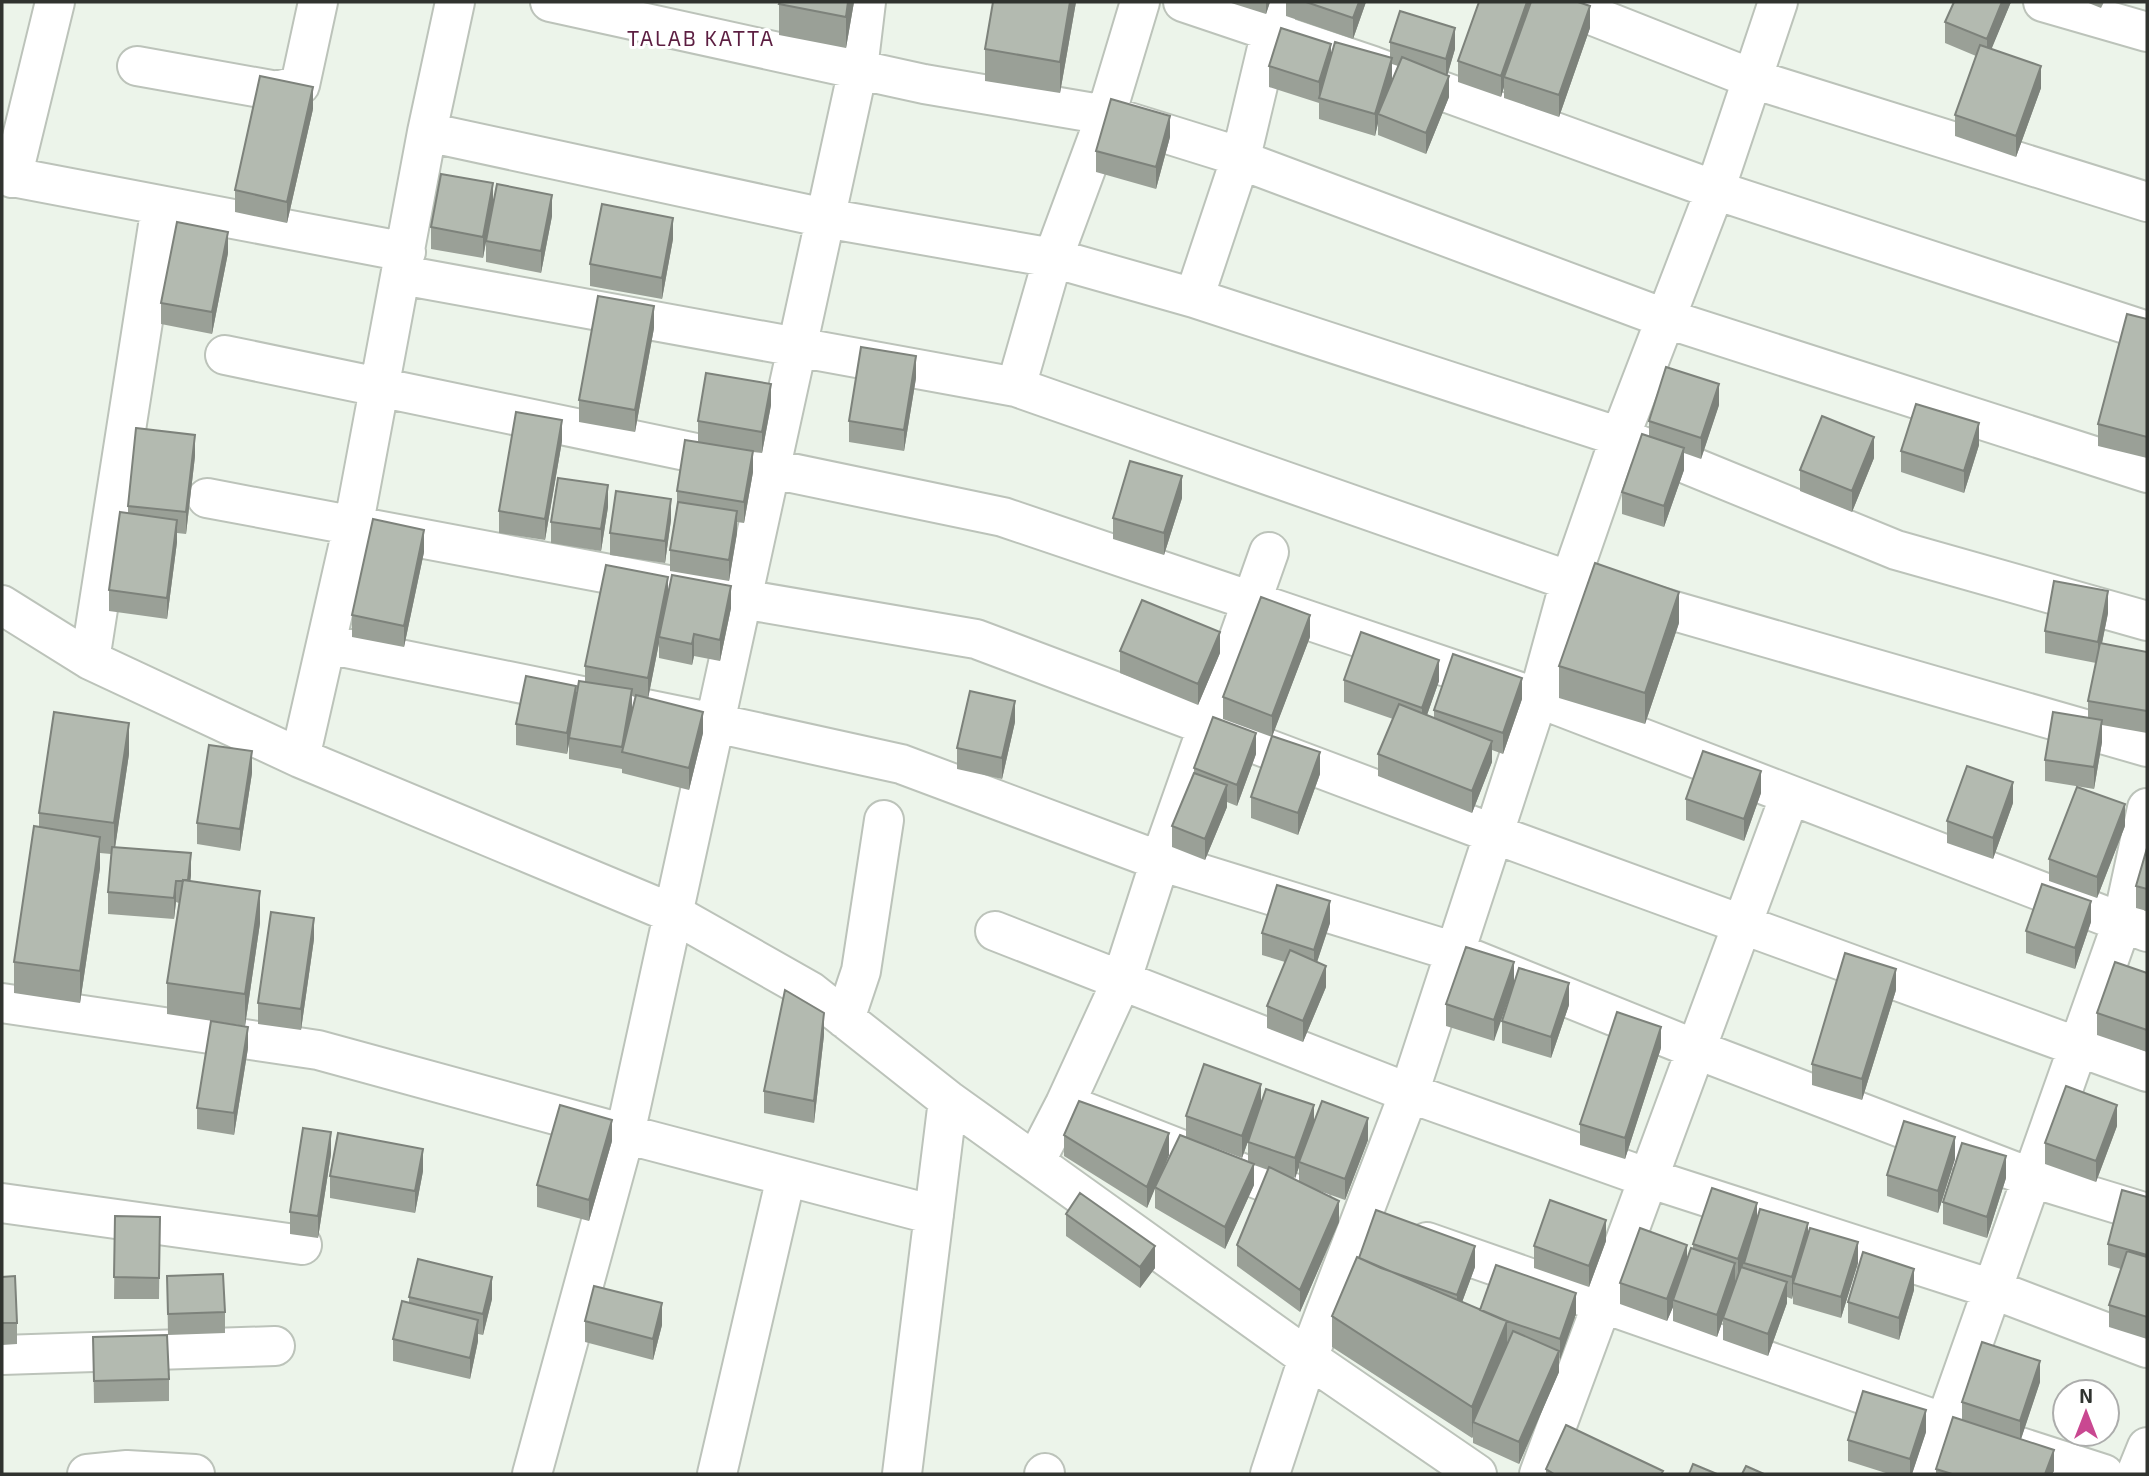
<svg xmlns="http://www.w3.org/2000/svg" width="2149" height="1476" viewBox="0 0 2149 1476" font-family="'Exo 2',sans-serif">
<rect width="100%" height="100%" fill="#ecf4ea"/>
<g fill="none" stroke-linecap="round" stroke-linejoin="round">
<g stroke="#bcc3ba" stroke-width="42">
<path id="minor" d="M550,2L924,84L1106,115L1241,157L1254,165L1664,318L2147,473
M1183,2L1373,66L1715,190L2147,331
M1558,2L1753,79L2147,202
M2043,2L2147,32
M137,66L277,91L300,85L318,2
M427,132L825,218L1053,258L1194,298L1620,437L1896,550L2147,621
M2,175L406,252
M12,178L55,2
M402,275L1016,387L1570,581L2147,747
M1194,298L1241,157L1271,31L1281,2
M225,355L1003,517L1538,698L2147,932
M1016,387L1053,258L1106,115L1140,2
M207,498L742,599L976,639L1494,834L2147,1072
M2,605L90,660L300,758L674,914L810,991L948,1100L1308,1358L1477,1474
M326,644L715,723L901,764L1160,861L1455,952L1695,1049L2032,1178L2147,1213
M90,660L161,206
M300,758L356,512L427,132L455,2
M995,931L1409,1093L1648,1178L1992,1289L2147,1348
M2,1003L318,1050L625,1134L858,69L866,2
M845,1019L861,971L884,820
M1065,1104L1311,1200
M1035,1162L1065,1104L1121,982L1160,861L1269,552
M2,1203L302,1245
M1427,1242L1945,1423L2104,1474
M2,1355L275,1346
M87,1474L127,1470L195,1474
M532,1474L625,1134L934,1215
M717,1474L786,1177
M902,1474L948,1100
M1044,1474L1045,1473
M1270,1474L1308,1358L1409,1093L1538,698L1570,581L1620,437L1715,190L1778,2
M1539,1474L1790,795
M1927,1474L2122,923L2147,808
M2136,1474L2147,1447"/>
</g>
<use href="#minor" stroke="#fff" stroke-width="38"/>
</g>
<path fill="#9aa097" fill-rule="evenodd" d="M854,2L846,48L779,35V4Z
M1076,2L1060,93L985,81V49Z
M1228,2H1270L1266,14Z
M1286,2H1366L1353,39L1286,16Z
M2011,2L1991,49L2041,88L2016,157L1955,136V115L1976,56L1945,43V22Z
M2086,2H2104L2101,8Z
M1590,28L1559,117L1504,98V87L1501,97L1458,82V61Z
M1390,42L1455,49L1447,75L1449,97L1426,154L1378,135V123L1375,136L1319,119V103L1269,87V66L1331,57L1390,58ZM1392,64L1398,66L1389,87L1392,79Z
M313,109L287,223L235,212V190Z
M1170,137L1156,189L1096,172V151Z
M493,204L552,216L541,273L486,262V241L483,258L431,249V227Z
M673,239L662,299L590,286V264Z
M228,253L212,334L161,324V303Z
M2147,319V458L2098,446V424Z
M654,328L635,432L579,422V400Z
M916,378L904,451L849,442V421Z
M771,405L762,453L753,452V472L744,523L737,522V533L729,581L670,571V550L677,509V491L698,442V421Z
M1719,405L1701,459L1684,453V470L1664,527L1622,514V492L1649,437V421Z
M562,441L545,540L499,533V511Z
M1979,445L1964,493L1901,472V451Z
M195,456L186,534L177,533V542L167,619L109,611V590L128,513V506Z
M1874,458L1852,512L1800,491V470Z
M1182,498L1164,555L1113,539V518Z
M608,507L601,551L551,543V522Z
M671,520L665,563L610,555V533Z
M424,552L404,647L352,637V615Z
M668,595L731,608L720,661L694,656L692,665L659,658V643L648,698L703,733L689,790L622,773V769L569,759V742L567,754L516,745V724L576,699L585,682V666ZM632,696L635,697L632,711Z
M2108,613L2102,643L2147,652V733L2102,725V742L2094,789L2045,781V760L2088,718V701L2096,663L2045,653V631Z
M1679,623L1645,724L1559,698V666Z
M1310,637L1272,736L1320,774L1298,835L1251,818V797L1272,737L1223,719V697Z
M1120,651L1220,653L1198,705L1120,673Z
M1344,680L1439,681L1427,715L1434,718V710L1522,699L1503,754L1492,750V762L1472,813L1378,776V754L1393,719L1344,702Z
M1015,722L1002,779L957,769V748Z
M129,754L115,847L191,875L190,881L260,923L245,1026L167,1014V983L179,903L176,902L174,919L108,914V892L111,854L100,853V868L80,1003L14,993V962L39,827V813Z
M1256,754L1237,806L1227,802V807L1205,860L1172,847V826L1194,773V768Z
M252,773L240,851L197,844V823Z
M1761,793L1744,841L1686,820V799Z
M2013,803L1993,859L1947,843V821Z
M2125,826L2097,898L2049,881V859Z
M2147,848V911L2136,908V886Z
M2091,922L2075,969L2026,953V931Z
M1330,923L1317,962L1326,987L1303,1042L1267,1028V1006L1285,962L1262,955V933Z
M314,939L301,1030L258,1024V1003Z
M1514,962L1494,1041L1446,1026V1004Z
M2147,973V1052L2097,1035V1013Z
M1896,990L1862,1100L1812,1085V1064Z
M1569,1005L1551,1058L1502,1043V1021Z
M824,1035L814,1123L764,1113V1091Z
M248,1048L234,1135L197,1129V1108Z
M1661,1048L1625,1159L1580,1145V1124Z
M1261,1105L1242,1158L1205,1144L1248,1161V1142L1314,1124L1368,1140L1345,1200L1314,1189L1339,1222L1300,1312L1237,1266V1245L1268,1170L1254,1165V1185L1225,1249L1155,1208V1187L1147,1208L1064,1156V1135L1169,1155L1159,1180L1186,1137V1116ZM1299,1167V1181L1294,1179Z
M2117,1126L2096,1182L2045,1164V1143Z
M612,1141L589,1221L537,1207V1185Z
M331,1154L318,1238L290,1234V1212Z
M1955,1159L1938,1213L1887,1196V1175Z
M423,1171L415,1213L330,1198V1176Z
M2006,1178L1987,1238L1943,1224V1202Z
M2147,1197V1339L2109,1327V1305L2121,1269L2108,1265V1244Z
M1066,1214L1155,1268L1140,1288L1066,1236Z
M115,1216L160,1217L159,1299H114Z
M1757,1220L1808,1236L1858,1263L1841,1318L1793,1304V1294L1792,1299L1787,1297V1303L1768,1356L1723,1340V1320L1717,1337L1673,1321V1307L1667,1321L1620,1304V1283L1687,1259L1693,1249V1244Z
M1606,1241L1589,1287L1534,1268V1246Z
M1357,1257L1475,1267L1462,1302L1480,1310L1576,1314L1559,1360V1372L1519,1464L1473,1443V1437L1472,1438L1332,1347V1316Z
M167,1276L225,1312V1333L168,1335Z
M2,1277L17,1323V1344L2,1345Z
M1914,1290L1899,1340L1848,1323V1302Z
M409,1297L492,1299L483,1335L478,1334V1341L470,1379L393,1361V1339L409,1303Z
M585,1321L662,1325L653,1360L585,1342Z
M93,1337L169,1379V1401L94,1403Z
M2040,1382L2021,1439L2054,1471L2052,1474H1936V1469L1962,1420V1402Z
M1926,1432L1912,1474H1889L1848,1461V1440Z
M1546,1469L1663,1474H1546Z"/>
<path fill="#7d827b" d="M848,2H854L846,48V17Z
M1070,2H1076L1060,93V62Z
M1266,2H1270L1266,14Z
M1359,2H1366L1353,39V18Z
M1527,2H1534L1504,77V87L1501,97V76Z
M2002,2H2011L1987,60V39Z
M1590,6V28L1559,117V95Z
M1455,28V49L1446,80V59Z
M1331,44V66L1319,98V103V82Z
M1392,58V79L1381,115L1378,114V123L1375,136V114Z
M2041,66V88L2016,157V136Z
M1449,76V97L1426,154V133Z
M313,87V109L287,223V202Z
M1170,116V137L1156,189V167Z
M493,183V205L483,258V237Z
M552,195V216L541,273V251Z
M673,218V239L662,299V278Z
M228,232V253L212,334V312Z
M654,306V328L635,432V410Z
M916,356V378L904,451V430Z
M771,384V405L762,453V432Z
M1719,384V405L1701,459V438Z
M562,420V441L545,540V519Z
M1979,423V445L1964,493V471Z
M195,435V456L186,534V512Z
M1874,437V458L1852,512V491Z
M1684,448V470L1664,527V506Z
M753,451V472L744,523V502Z
M1182,476V498L1164,555V533Z
M608,485V507L601,551V529Z
M671,499V520L665,563V541Z
M737,511V533L729,581V560Z
M177,520V542L167,619V598Z
M424,530V552L404,647V626Z
M668,577V599L659,637V643L648,699V678Z
M731,586V608L720,661V640Z
M2108,591V613L2098,663V642Z
M1679,592V623L1645,724V693Z
M1310,615V637L1272,737V716Z
M1220,632V653L1198,705V684Z
M694,634V656L692,665V644Z
M1439,660V681L1422,729V708Z
M1522,678V699L1503,754V733Z
M576,686V707L567,754V733Z
M632,689V711L622,752V747Z
M1015,701V722L1002,779V758Z
M703,712V733L689,790V768Z
M2102,720V742L2094,789V767Z
M129,723V754L114,855V823Z
M1256,733V754L1237,806V785Z
M1492,741V762L1472,813V791Z
M252,751V773L240,851V829Z
M1320,752V774L1298,835V813Z
M1761,771V793L1744,841V819Z
M2013,782V803L1993,859V838Z
M1227,785V807L1205,860V839Z
M2125,804V826L2097,898V877Z
M100,837V868L80,1003V971Z
M191,853V875L188,903V882Z
M176,881V902L174,919V898Z
M260,891V923L245,1026V994Z
M1330,901V923L1314,971V950Z
M2091,901V922L2075,969V948Z
M314,918V939L301,1030V1009Z
M1514,962V984L1494,1041V1020Z
M1326,966V987L1303,1042V1021Z
M1896,969V990L1862,1100V1079Z
M1569,983V1005L1551,1058V1037Z
M824,1013V1035L814,1123V1101Z
M248,1027V1048L234,1135V1113Z
M1661,1027V1048L1625,1159V1138Z
M1261,1084V1105L1242,1158V1136Z
M1314,1105V1126L1299,1162V1167L1295,1179V1158Z
M2117,1105V1126L2096,1182V1161Z
M1368,1118V1140L1345,1200V1179Z
M612,1120V1141L589,1221V1200Z
M331,1132V1154L318,1238V1216Z
M1169,1133V1155L1147,1208V1187Z
M1955,1137V1159L1938,1213V1191Z
M423,1149V1171L415,1213V1191Z
M2006,1156V1178L1987,1238V1217Z
M1254,1164V1185L1225,1249V1227Z
M1339,1201V1222L1300,1312V1290Z
M1757,1203V1224L1738,1280V1259Z
M1606,1220V1241L1589,1287V1266Z
M1808,1223V1245L1793,1283V1294L1792,1299V1277Z
M1858,1242V1263L1841,1318V1297Z
M1687,1245V1266L1673,1300V1307L1667,1321V1299Z
M1155,1246V1268L1140,1288V1267Z
M1475,1246V1267L1457,1316V1295Z
M1735,1263V1285L1717,1337V1315Z
M1914,1269V1290L1899,1340V1318Z
M492,1277V1299L483,1335V1314Z
M1787,1282V1303L1768,1356V1334Z
M1576,1293V1314L1560,1360V1339Z
M662,1303V1325L653,1360V1339Z
M478,1320V1341L470,1379V1358Z
M1507,1321V1352L1473,1422L1472,1438V1407Z
M1559,1351V1372L1519,1464V1442Z
M2040,1361V1382L2020,1442V1421Z
M1926,1410V1432L1912,1474H1910V1459Z
M2054,1450V1471L2052,1474H2045Z"/>
<path fill="#b3bab0" stroke="#7d827b" stroke-width="2" d="M780,2H848L846,17L779,4Z
M993,2H1070L1060,62L985,49Z
M1306,2H1359L1353,18Z
M1479,2H1527L1501,76L1458,61Z
M1531,2H1578L1590,6L1559,95L1504,77Z
M1954,2H2002L1987,39L1945,22Z
M1400,11L1455,28L1446,59L1390,42Z
M1281,28L1331,44L1319,82L1269,66Z
M1335,42L1392,58L1375,114L1319,98Z
M1980,45L2041,66L2016,136L1955,115Z
M1402,57L1449,76L1426,133L1378,114Z
M260,76L313,87L287,202L235,190Z
M1111,99L1170,116L1156,167L1096,151Z
M441,174L493,183L483,237L431,227Z
M497,184L552,195L541,251L486,241Z
M602,204L673,218L662,278L590,264Z
M177,222L228,232L212,312L161,303Z
M598,296L654,306L635,410L579,400Z
M2127,314L2147,319V437L2098,424Z
M861,347L916,356L904,430L849,421Z
M1666,367L1719,384L1701,438L1649,421Z
M706,373L771,384L762,432L698,421Z
M1916,404L1979,423L1964,471L1901,451Z
M516,412L562,420L545,519L499,511Z
M1822,416L1874,437L1852,491L1800,470Z
M136,428L195,435L186,512L128,506Z
M1642,434L1684,448L1664,506L1622,492Z
M685,440L753,451L744,502L677,491Z
M1130,461L1182,476L1164,533L1113,518Z
M558,478L608,485L601,529L551,522Z
M616,491L671,499L665,541L610,533Z
M678,502L737,511L729,560L670,550Z
M120,512L177,520L167,598L109,590Z
M373,519L424,530L404,626L352,615Z
M1595,563L1679,592L1645,693L1559,666Z
M606,565L668,577L648,678L585,666Z
M672,575L731,586L720,640L694,634L692,644L659,637Z
M2054,581L2108,591L2098,642L2045,631Z
M1261,597L1310,615L1272,716L1223,697Z
M1142,600L1220,632L1198,684L1120,651Z
M1361,632L1439,660L1422,708L1344,680Z
M2100,643L2147,652V711L2088,701Z
M1453,654L1522,678L1503,733L1434,710Z
M526,676L576,686L567,733L516,724Z
M579,681L632,689L622,747L569,738Z
M970,691L1015,701L1002,758L957,748Z
M636,695L703,712L689,768L622,752Z
M1399,704L1492,741L1472,791L1378,754Z
M54,712L129,723L114,823L39,813Z
M2053,712L2102,720L2094,767L2045,760Z
M1213,717L1256,733L1237,785L1194,768Z
M1272,736L1320,752L1298,813L1251,797Z
M209,745L252,751L240,829L197,823Z
M1703,751L1761,771L1744,819L1686,799Z
M1967,766L2013,782L1993,838L1947,821Z
M1194,773L1227,785L1205,839L1172,826Z
M2077,787L2125,804L2097,877L2049,859Z
M34,826L100,837L80,971L14,962Z
M112,847L191,853L188,880H183V881H176L174,898L108,892Z
M2147,848V889L2136,886Z
M183,880L260,891L245,994L167,983Z
M2042,884L2091,901L2075,948L2026,931Z
M1277,885L1330,901L1314,950L1262,933Z
M271,912L314,918L301,1009L258,1003Z
M1466,947L1514,962L1494,1020L1446,1004Z
M1290,950L1326,966L1303,1021L1267,1006Z
M1845,953L1896,969L1862,1079L1812,1064Z
M2115,962L2147,973V1030L2097,1013Z
M1519,968L1569,983L1551,1037L1502,1021Z
M785,990L824,1013L814,1101L764,1091Z
M1617,1012L1661,1027L1625,1138L1580,1124Z
M211,1021L248,1027L234,1113L197,1108Z
M1204,1064L1261,1084L1242,1136L1186,1116Z
M2066,1086L2117,1105L2096,1161L2045,1143Z
M1266,1089L1314,1105L1295,1158L1248,1142Z
M1079,1101L1169,1133L1147,1187L1064,1135Z
M1322,1101L1368,1118L1345,1179L1299,1162Z
M560,1105L612,1120L589,1200L537,1185Z
M1904,1121L1955,1137L1938,1191L1887,1175Z
M303,1128L331,1132L318,1216L290,1212Z
M338,1133L423,1149L415,1191L330,1176Z
M1180,1135L1254,1164L1225,1227L1155,1187Z
M1962,1143L2006,1156L1987,1217L1943,1202Z
M1269,1167L1339,1201L1300,1290L1237,1245Z
M1712,1188L1757,1203L1738,1259L1693,1244Z
M2122,1190L2147,1197V1255L2108,1244Z
M1080,1193L1155,1246L1140,1267L1066,1214Z
M1550,1200L1606,1220L1589,1266L1534,1246Z
M1760,1209L1808,1223L1792,1277L1744,1263Z
M1376,1210L1475,1246L1457,1295L1381,1268L1359,1258Z
M115,1216L160,1217L159,1278L114,1277Z
M1640,1228L1687,1245L1667,1299L1620,1283Z
M1810,1228L1858,1242L1841,1297L1793,1283Z
M1691,1248L1735,1263L1717,1315L1673,1300Z
M2127,1251L2147,1257V1317L2109,1305Z
M1863,1252L1914,1269L1899,1318L1848,1302Z
M1357,1257L1507,1321L1472,1407L1332,1316Z
M418,1259L492,1277L483,1314L409,1297Z
M1496,1265L1576,1293L1560,1339L1501,1319L1480,1310Z
M1741,1267L1787,1282L1768,1334L1723,1318Z
M223,1274L225,1312L168,1314L167,1276Z
M15,1276L17,1323H2V1277Z
M594,1286L662,1303L653,1339L585,1321Z
M402,1301L478,1320L470,1358L393,1339Z
M1513,1331L1559,1351L1519,1442L1473,1422Z
M167,1335L169,1379L94,1381L93,1337Z
M1982,1342L2040,1361L2020,1421L1962,1402Z
M1863,1391L1926,1410L1910,1459L1848,1440Z
M1953,1417L2054,1450L2045,1474H1952L1936,1469Z
M1566,1425L1663,1471L1661,1474H1554L1546,1469Z
M1693,1464L1717,1474H1689Z
M1746,1466L1764,1474H1742Z"/>
<g text-anchor="middle" dominant-baseline="central" stroke-width="6" stroke-linejoin="round" paint-order="stroke">
<g font-size="21" letter-spacing="2" fill="#5c1e41" stroke="#fff">
<text x="701" y="37">TALAB KATTA</text>
</g>
</g>
<rect width="2149" height="1476" fill="none" stroke="#30332f" stroke-width="7"/>
<g transform="translate(2086 1413)"><circle r="33" fill="#ffffff" stroke="#acadac" stroke-width="2"/>
<path d="M0-5L12 26L0 18L-12 26Z" fill="#c94891"/>
<text y="-10" font-size="19" font-weight="bold" text-anchor="middle" fill="#30332f">N</text>
</g>
</svg>
